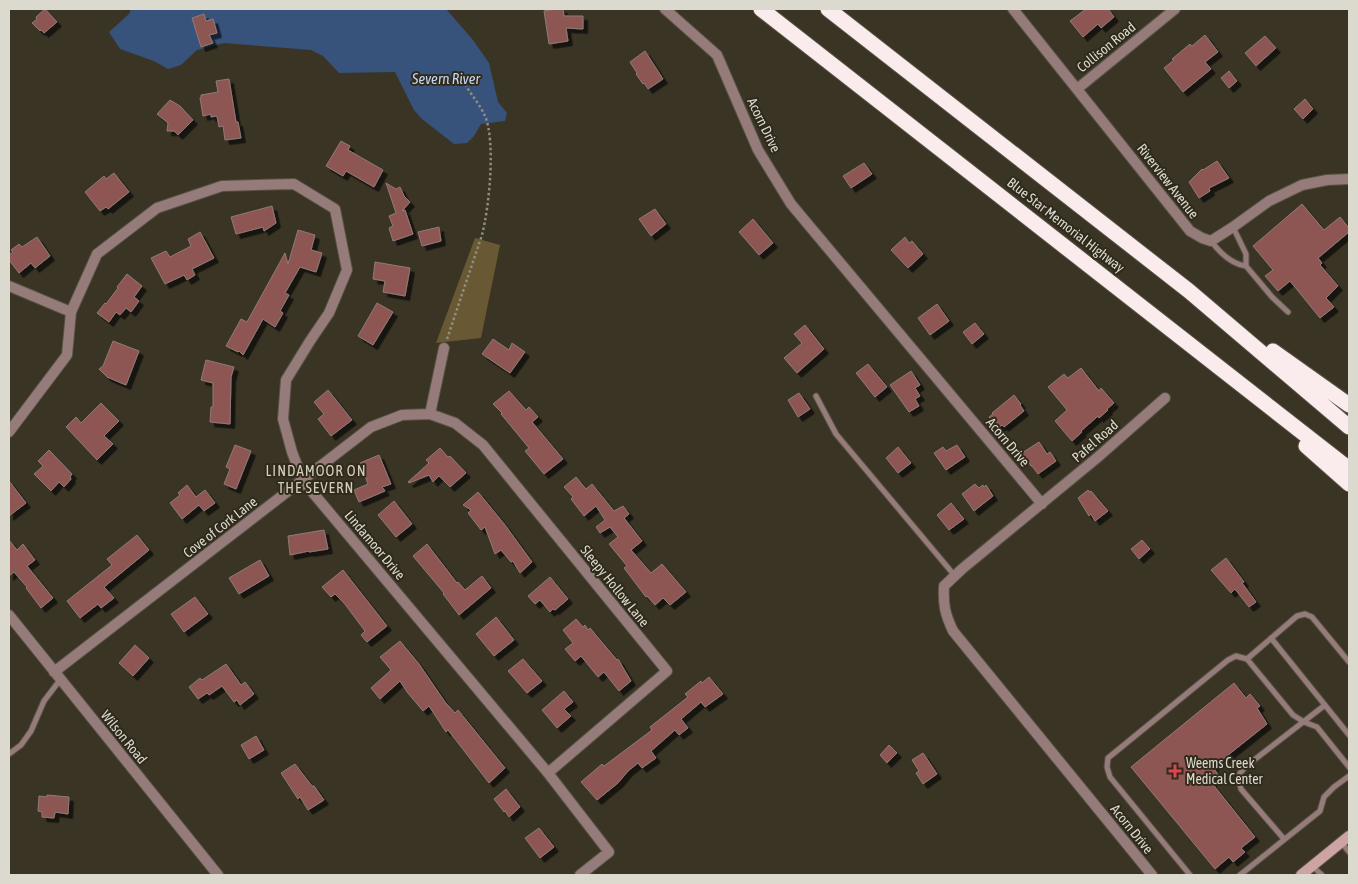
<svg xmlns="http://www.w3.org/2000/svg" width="1358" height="884" viewBox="0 0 1358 884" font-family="'Asap Condensed',sans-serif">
<defs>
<filter id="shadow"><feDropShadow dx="4.5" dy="4.5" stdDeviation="0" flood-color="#0009"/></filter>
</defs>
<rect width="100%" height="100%" fill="#3a3425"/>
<path fill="#685934" d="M475,238L500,245L481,338L436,343Z"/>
<path fill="#37537b" d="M131,9H446L473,40L489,63L498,102L507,113L505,121L481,124L474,136L467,143L454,144L422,119L414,110L395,72L339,73L323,56L311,50L224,43L197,50L181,65L168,69L154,61L120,49L109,32L129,14Z"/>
<path fill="#8e5752" stroke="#8f7a78" filter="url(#shadow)" d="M45,9L57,22L44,33L41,30L40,31L32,23L37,19L36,17Z
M556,9H563L564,16H583V29L566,28L568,41L549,44L544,11Z
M1086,9H1108L1114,17L1101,28L1098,24L1083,37L1070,21Z
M204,14L206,21L213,19L217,33L209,35L213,43L201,47L192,18Z
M1205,35L1218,52L1205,62L1211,69L1183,92L1164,68L1174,60L1172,59L1190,44L1192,46Z
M1265,36L1276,48L1256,66L1245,53Z
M645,51L663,79L648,89L644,83L643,84L636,74L637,73L630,62Z
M1229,71L1237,81L1229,88L1221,78Z
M229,79L236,122H238L241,138L225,140L223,126L219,127L217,116L211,117V114L203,116L200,98H201V95L218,92L216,81Z
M1305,99L1313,109L1303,119L1294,109Z
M170,100L180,106L193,120L178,135L174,131H167L168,123L157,114Z
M341,141L350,146L348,150L383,170L374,187L346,171L343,176L326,166Z
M1217,161L1229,178L1209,188L1210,191L1199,198L1189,182L1202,169L1203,170Z
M864,163L872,174L851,188L843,176Z
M114,173L129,192L108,209L106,207L100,211L85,192L104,176L106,179Z
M386,183L396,189L400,187L404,196L410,202L402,211L405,210L413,234L393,241L389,228L393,226L389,216L396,213Z
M1302,204L1324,230L1340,217L1349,228V232L1318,258L1322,263L1320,265L1338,286L1326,298L1334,307L1320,318L1290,281L1278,291L1265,276L1273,270L1253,246Z
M272,206L276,223L264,231L263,227L236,234L231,217Z
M655,209L666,224L651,236L639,219Z
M753,219L773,243L759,255L739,232Z
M439,227L441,241L422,246L418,232Z
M298,230L315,235L311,250L322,253L316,272L300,267L285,293L289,295L280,311L283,313L275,327L263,319L243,355L239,351L238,352L226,346L241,319L247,322L285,253L288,264Z
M200,232L214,258L192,269L195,275L187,280L184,275L165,284L151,258L166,251L170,257L191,246L188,239Z
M37,237L50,256L35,268L31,263L19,273L9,260V255L13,252L11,250L19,244L22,247Z
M905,237L909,243L912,241L923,254L908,268L891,250Z
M375,262L410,268L405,296L383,292L385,281L373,279Z
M127,274L142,286L134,297L139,301L131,312L126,308L120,315L116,312L109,322L97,313L105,303L106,304L118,288L117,287Z
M377,303L393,312L373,345L358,336Z
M937,304L949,321L930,335L918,318Z
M975,323L984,334L972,344L963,332Z
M805,325L824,349L797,373L784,358L802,343L794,334Z
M493,339L509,350L512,343L525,352L510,373L482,354Z
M113,341L139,351L126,385L107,377L99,369L103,366Z
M206,360L234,367L231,377L230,424L210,422L211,407H213V383L201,380Z
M868,364L887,387L875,397L856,373Z
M1081,368L1099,391L1101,388L1114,403L1107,409L1108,410L1099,418L1098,416L1081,431L1082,432L1072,441L1055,421L1067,410L1048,387L1064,374L1068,378Z
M911,371L920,385L915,388L920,396L915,399L919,406L909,412L890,385Z
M328,390L352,420L331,436L318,419L324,414L314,402Z
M509,391L526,410L529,407L538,417L532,422L563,459L544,474L525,451L529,448L501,414L502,413L493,404Z
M799,393L810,409L798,417L788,400Z
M1014,395L1021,404L1020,405L1024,411L1004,427L1002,425L998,428L989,417L993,414L992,413Z
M101,403L119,421L104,436L113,444L97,460L66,427L76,417L81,423Z
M1039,442L1047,454L1050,452L1056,461L1038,474L1032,466H1031L1022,453Z
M235,445L251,451L236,489L224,484L230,469L226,467Z
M957,445L965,457L946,470L934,453L943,447L946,451Z
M898,447L911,463L898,473L886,458Z
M440,448L448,457L450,456L466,473L450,487L439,476L433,482L429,475L409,483L408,482L429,463L426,460Z
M49,450L72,474L70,477L71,479L64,487L59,482L51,491L34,474L43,466L38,461Z
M379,455L391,484L382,487L385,491L359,502L354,490L368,484L360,463Z
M576,477L586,489L592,484L614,511L623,506L629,514L624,518L642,541L631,550L651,573L662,564L686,592L670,605L663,598L655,605L647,596L646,597L624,568L627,566L609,544L618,537L610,527L600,533L596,527L605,520L596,506L584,516L571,499L573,497L564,487Z
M9,481L26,503L9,516Z
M975,484L979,488L983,485L984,487L986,485L993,496L974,511L962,494Z
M187,485L196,497L205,490L215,503L204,511L199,505L182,519L170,503L180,495L178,493Z
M1088,490L1090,492L1091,491L1108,511L1095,521L1091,514L1089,516L1078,498Z
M478,492L505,525L532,562L520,573L513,561L511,562L501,550L495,554L485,527L481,530L468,513L471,510L463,505Z
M394,501L412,524L396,537L378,515Z
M951,503L964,519L949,530L937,515Z
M324,530L328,549L309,552V551L290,555L288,536Z
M137,535L149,550L104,587L114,598L101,608L98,604L80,618L67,601L112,565L107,559Z
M9,540L17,550L23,544L35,560L27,566L53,598L41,608L26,588L27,587L14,572L9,576Z
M1142,540L1150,549L1139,559L1131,549Z
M427,544L457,583L458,582L465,590L482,576L491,588L459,615L443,594L444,593L413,556Z
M1226,558L1244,582L1242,583L1256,602L1249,607L1235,589L1231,593L1211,570Z
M260,560L269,576L239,594L229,578Z
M343,570L387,626L367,642L361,635L365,631L344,603L335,594L331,597L322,587Z
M550,577L568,599L555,610L553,609L550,612L540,600L535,604L528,596Z
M195,597L208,614L184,632L171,614Z
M496,617L514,640L494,656L476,634Z
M576,619L583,627L585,625L588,630L590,628L617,660L618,659L631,681L619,691L604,672L598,677L581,656L575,661L565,649L573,643L563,630Z
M400,641L419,664L445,702L455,713L458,710L505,768L489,783L448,730L446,732L429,706L423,711L407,692L400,681L380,699L371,688L391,670L380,657Z
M135,645L149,658L133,676L119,663Z
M523,659L542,681L527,693L508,671Z
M226,664L241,685L245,682L254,694L240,705L237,700L234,702L222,686L209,695L207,693L198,699L189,687L200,678L202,680Z
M709,677L723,694L705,707L701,702L681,719L688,728L679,735L675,730L651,751L656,758L642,768L638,763L628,771L618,783L597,800L581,782L602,764L604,766L652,730L650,727L688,697L685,694L691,689L701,681L702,683Z
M1234,683L1246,698L1250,694L1260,706L1257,708L1267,724L1213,767L1219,776L1211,782L1255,837L1241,848L1245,852L1233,862L1229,857L1215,869L1131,767Z
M564,691L573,702L564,709L571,716L557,728L542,710Z
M256,736L264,750L249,759L241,745Z
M889,745L897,753L887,763L880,755Z
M923,753L937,774L923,784L916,773L919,771L912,760Z
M295,764L312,786H314L324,800L308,810L300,797L298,799L281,773Z
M506,789L520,807L509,817L505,811L504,812L494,799Z
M47,795L69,797L68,814L55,812L54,818L42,817V812L38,811L39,796L47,797Z
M539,828L554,847L540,858L525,838Z"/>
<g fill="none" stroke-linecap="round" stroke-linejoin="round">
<g stroke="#575244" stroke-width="7">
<path id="service" d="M1233,227L1246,254V266L1272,297L1288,312
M1211,241C1220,253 1231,264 1246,266
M816,396L836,434L955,576
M1271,638L1349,735
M1247,659L1297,616L1305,614L1312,617L1349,662
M9,754L21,745L31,731L44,701L60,680
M1284,839L1241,789L1238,776L1245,767L1325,705
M1341,842L1349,852
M1312,866L1322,875
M1190,875L1110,777L1107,767L1108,758L1228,660L1236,656L1247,659L1293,715L1304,722L1317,727L1349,767
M1240,875L1320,811L1324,797L1334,787L1349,776"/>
</g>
<g stroke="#575244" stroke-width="12">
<path id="minor" d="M665,9L717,55L758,150L791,204L1042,504
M1013,9L1190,231L1202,238L1211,241L1233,227L1269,201L1302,185L1327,180L1349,179
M1077,89L1175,9
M9,286L71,312
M430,414L455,423L483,445L667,671L548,773
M9,432L67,355L71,312L97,254L157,208L222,186L294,184L335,209L347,270L329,313L310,341L286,380L283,419L292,452L303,481L548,773L609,852L580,875
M9,615L218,875
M54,672L371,427L402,415L430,414L444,348
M1152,875L953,631C945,614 943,605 944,586L962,569L1098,457L1165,398"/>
</g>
<g stroke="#575244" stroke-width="12">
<path id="secondary" d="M1301,875L1349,836"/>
</g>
<g stroke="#575244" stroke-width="17">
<path id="motorway" d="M761,9L1349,469
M828,9L1189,291L1349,427
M1273,351L1349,405
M1306,446L1349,484"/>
</g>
<path stroke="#908c80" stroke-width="2.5" stroke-dasharray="2.5 2.5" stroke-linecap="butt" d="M447,339L482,235C489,208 496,142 485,116C480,105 471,94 464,83"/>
<use href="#service" stroke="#967b7b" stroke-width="5"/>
<use href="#minor" stroke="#967b7b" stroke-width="10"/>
<use href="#secondary" stroke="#cda3a3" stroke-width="10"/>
<use href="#motorway" stroke="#faecec" stroke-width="15"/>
</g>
<path fill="#e0444e" stroke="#2f2a1b" stroke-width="2" d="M1172.5 763.5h5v5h5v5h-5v5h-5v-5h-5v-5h5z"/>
<g text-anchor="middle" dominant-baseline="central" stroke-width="4" stroke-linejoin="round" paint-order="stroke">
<g font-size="14" fill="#dcd9cf" stroke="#2f2a1b">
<text transform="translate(1106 47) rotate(-39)">Collison Road</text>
<text transform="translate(764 125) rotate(64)">Acorn Drive</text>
<text transform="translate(1168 181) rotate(52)">Riverview Avenue</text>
<text transform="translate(1066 225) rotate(38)">Blue Star Memorial Highway</text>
<text transform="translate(1095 441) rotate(-41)">Pafel Road</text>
<text transform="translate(1008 442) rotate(50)">Acorn Drive</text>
<text transform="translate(220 527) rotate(-38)">Cove of Cork Lane</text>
<text transform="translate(375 545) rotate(50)">Lindamoor Drive</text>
<text transform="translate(615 586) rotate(51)">Sleepy Hollow Lane</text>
<text transform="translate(124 737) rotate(51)">Wilson Road</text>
<text transform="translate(1132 829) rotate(51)">Acorn Drive</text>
</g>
<g font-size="14" fill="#dcd9cf" stroke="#2f2a1b" text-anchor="start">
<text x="1186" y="763">Weems Creek<tspan x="1186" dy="16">Medical Center</tspan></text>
</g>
<g font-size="15" font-style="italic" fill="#c5d7f2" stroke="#2f2a1b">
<text x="446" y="78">Severn River</text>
</g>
<g font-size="15" letter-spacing="1" fill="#d4cdba" stroke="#2f2a1b">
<text x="316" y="470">LINDAMOOR ON<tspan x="316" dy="17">THE SEVERN</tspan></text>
</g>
</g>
<rect width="1358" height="884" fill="none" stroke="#dcd9cf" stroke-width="20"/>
</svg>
